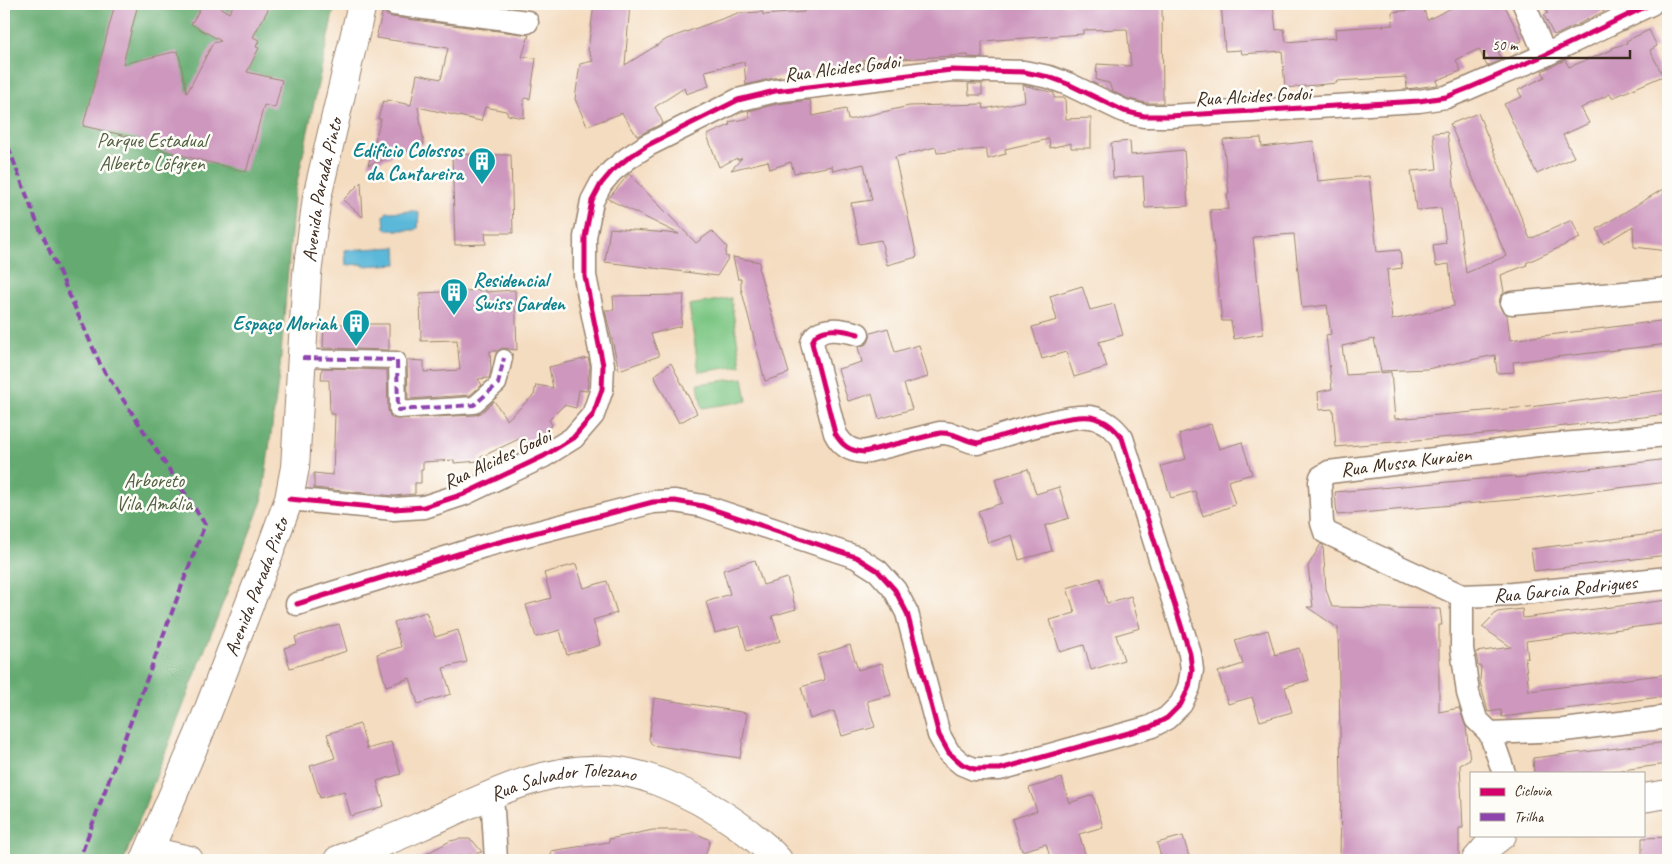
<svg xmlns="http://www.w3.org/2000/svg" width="1672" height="864" viewBox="0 0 1672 864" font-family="Caveat,sans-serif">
<rect width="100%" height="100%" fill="#fdfcf7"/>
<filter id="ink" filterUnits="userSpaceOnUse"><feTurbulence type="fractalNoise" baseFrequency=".02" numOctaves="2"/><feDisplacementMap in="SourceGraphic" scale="10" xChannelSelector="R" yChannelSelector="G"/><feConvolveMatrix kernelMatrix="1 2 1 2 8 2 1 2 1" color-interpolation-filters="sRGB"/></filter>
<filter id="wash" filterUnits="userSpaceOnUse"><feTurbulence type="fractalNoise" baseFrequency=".0096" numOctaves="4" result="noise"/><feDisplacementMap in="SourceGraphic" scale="20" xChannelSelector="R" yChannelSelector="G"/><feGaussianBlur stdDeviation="1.12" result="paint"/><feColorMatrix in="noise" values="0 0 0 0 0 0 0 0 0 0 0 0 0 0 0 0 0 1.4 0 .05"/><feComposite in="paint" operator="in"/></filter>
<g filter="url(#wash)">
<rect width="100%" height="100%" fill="#f4dcc0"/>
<path fill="#7cc683" stroke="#5c7850" d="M731,298L741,366L699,372L689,305Z
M743,378L747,401L702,408L698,384Z"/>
<path fill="#65ab71" stroke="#506a48" d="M4,4H335L294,197L280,367L262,501L124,860H4Z"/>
<path fill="#5bb8d9" stroke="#4b717c" d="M415,211L419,213L418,228L415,230H387L385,227L384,215L387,212Z
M396,247L397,264L363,266V264L346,265L345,250Z"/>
<g id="blocks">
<path fill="#cd97be" d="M115,4H138L123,64L178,51L187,93L213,43L221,41L191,24L203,4H214L229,13L234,4H271L253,37L259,40L256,47L259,48L247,72L282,80L275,108L264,105L246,172L139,144L140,139L83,126Z
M594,4H630L625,65L667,39L738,13L763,12V15L804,12L803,5L1162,4L1163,103H1146L1128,99L1112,91L1109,83L1096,80L1097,64L1131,66L1127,29L1083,30V34L982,41V58L968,57V55L901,59V58L863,60L864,67L773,78L746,85L744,62L705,71L709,86L686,94L684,88L655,107L663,123L637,136L622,113L587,126L575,99L580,64L593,61L588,50Z
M1221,4H1273L1276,30L1284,29L1286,42L1336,38L1335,29L1393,25L1392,12L1424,9L1427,20L1460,4H1504L1522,41L1498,52L1502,60L1487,66L1479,49L1456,60L1461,71L1437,80L1438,85L1407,89L1406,77L1336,81L1337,83L1285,88L1282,51L1242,54L1241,50L1225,51Z
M1543,4H1601L1605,11L1556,35L1553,34L1544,15L1548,13Z
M383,10L386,15L392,17L529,35L522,57L536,58L530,99L524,98V118L508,115L506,111L485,107L481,121L418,107L424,144L406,151L394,149L391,157L368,165L381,119H378L383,101L387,102V100L411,105L417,74L441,79L448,48L376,38Z
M1649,30L1657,46L1650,50L1663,76L1612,98L1610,94L1581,108L1589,123L1563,135L1574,157L1537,174L1504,104L1522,97L1518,90L1545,77L1542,71L1565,60L1569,67L1612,50V48L1627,43L1626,41Z
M968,84H982V95H969Z
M1023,85L1054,93V98H1065L1066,119L1091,118V148H1071V143L1050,148L1049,139L1005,149L1006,154L988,159L986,149L937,153L936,147L895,157L917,257L887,265L881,240L859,244L851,203L872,200L864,164L833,171L832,166L794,173L791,162L770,169L768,161L731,170L742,158L737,160V158L719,167L707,135L730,125L729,122L750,118L748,111L777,104L810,100L813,116L846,109L848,120L909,106L983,104L984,109L1025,101Z
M1478,113L1530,239L1572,220L1580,238L1526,263L1527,265L1501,275L1504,292L1500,298L1499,305L1502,311L1507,315L1510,340L1668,320V344L1513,362L1514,372L1497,373L1495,355L1427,369L1381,371L1374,339L1342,346L1346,375L1391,372L1395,419L1529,407L1668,390V414L1531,430L1336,447L1333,409L1319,410L1318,392L1332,389L1326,335L1331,334L1327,305L1302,308L1294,234L1253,237L1263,334L1234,339L1231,321H1222L1210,210L1229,209L1227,194H1229L1223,140L1261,138L1262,147L1313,141L1318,181L1369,176L1377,252L1400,250L1402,268L1387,270L1392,320L1454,306L1449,264L1436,266L1433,245L1446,243L1441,208L1417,210L1416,202H1415L1411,171L1437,169L1433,133L1447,132L1466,273L1506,256L1450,124Z
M1130,141L1131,155L1184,150L1188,206L1145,208L1143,176L1113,178L1111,143Z
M452,154L511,155L513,233H485L486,244L455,245Z
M629,174L696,243L712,231L727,247L725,256L729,257L717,276L605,262L610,228L679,234L608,199Z
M361,182L363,217L343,200Z
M1668,186V251L1634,247L1633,226L1603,244L1597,229Z
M733,257L760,262L759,270L789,373L765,381L741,288V279H738Z
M1082,286L1090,310L1114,304L1123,335L1099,342L1107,367L1074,377L1066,352L1042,359L1032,327L1057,320L1050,296Z
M486,290V292L515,290L517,350L502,348L497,351H490L491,370L489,378L478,379L482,385L470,395L408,399L407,360L424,361V372L460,370L457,340L421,341L420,293Z
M684,295L681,326L651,334L659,356L619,370L605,310H614L613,296Z
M324,324H389V350L323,348Z
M888,328L895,352L919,345L928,377L904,384L912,409L879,419L872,394L848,401L838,369L862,362L858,347L862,346L868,343L870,338L871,333Z
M588,358L590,366L587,391L579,390L576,408L564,405L549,420L552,425L540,435L544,440L531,448L523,437L479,458V461L454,463V460L423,462V470H421V483H415V494L394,496L314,488V473L333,475L335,414H330L329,380H321L322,368L387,370L388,410L390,416L394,419L475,415L481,413L494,401L507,420L534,395L536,385L553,388L549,367Z
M671,363L697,413L679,423L654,376Z
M1211,424L1219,449L1242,442L1252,474L1228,481L1235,505L1203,516L1195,491L1171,498L1161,466L1186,459L1179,434Z
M1668,459V482L1534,498L1337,515L1335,492L1515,476V478Z
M1028,469L1036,494L1059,487L1069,518L1045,526L1052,551L1019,560L1012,535L988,543L978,511L1002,503L995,479Z
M1668,532V555L1534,571L1531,549Z
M1321,544L1323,545L1326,589L1332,607L1440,609L1442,625H1439V712L1459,708L1466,727L1470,760L1460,765L1463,828H1459V855L1456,860H1340L1341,783L1338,628L1307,607H1313L1308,566Z
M755,560L763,585L787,578L796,609L772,616L780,641L747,651L740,626L715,633L706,602L730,594L723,570Z
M576,564L584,588L607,581L617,613L593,620L600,645L567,655L560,630L536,637L526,605L551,598L544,573Z
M1100,578L1107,603L1131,596L1140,628L1116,635L1124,660L1091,670L1084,645L1060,652L1050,620L1075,613L1067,588Z
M1668,600V623L1526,641L1528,659L1525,657L1529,691L1668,674V696L1502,717L1501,710L1488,712L1480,682L1481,666H1478L1476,652L1511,647L1482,627L1497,612L1522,609L1523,618Z
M426,612L435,637L458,630L467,662L443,668L451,694L418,704L410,678L386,686L377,654L401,647L394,622Z
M339,624L347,651L290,668L284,648L297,644L295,637Z
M1268,630L1275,655L1299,648L1309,680L1285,687L1292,712L1260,721L1252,697L1228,704L1218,672L1243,664L1235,640Z
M850,645L858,670L882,663L891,695L867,701L875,727L842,736L834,711L810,719L801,687L825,680L818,655Z
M654,698L747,713L740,758L652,745L649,739Z
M360,724L367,749L391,742L401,774L377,781L384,806L351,816L344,791L320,798L310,766L335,758L327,734Z
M1668,742V764L1599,773H1534L1533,758Z
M1062,778L1069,803L1093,795L1103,827L1079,834L1087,860H1051L1046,844L1022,851L1012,819L1037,811L1029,788Z
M653,830H689L710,840L704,860H552L551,851L609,842V839Z
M1183,836L1190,860H1162L1157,843Z
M1668,837V860H1642V838Z
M460,839H469L473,841L482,852L470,855L415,860L450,841Z"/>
</g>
</g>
<g filter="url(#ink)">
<use href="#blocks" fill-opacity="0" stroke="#98836f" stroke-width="1"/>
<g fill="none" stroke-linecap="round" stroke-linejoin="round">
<g stroke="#98836f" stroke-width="19">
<path id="pedestrian" d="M302,358L397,360L398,410L474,405L498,384L504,358"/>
</g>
<g stroke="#98836f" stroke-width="25">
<g id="minor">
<path d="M394,4L527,22"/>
<path d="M1524,4L1545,55"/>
<path d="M1512,303L1668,289"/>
<path id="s1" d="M1668,435L1538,446L1329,472L1321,477L1320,482L1322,523L1325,532L1462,596L1513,594L1668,578"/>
<path d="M289,499L394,509L424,507L464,494L544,456L573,438L593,415L602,389L603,365L585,276V237L592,201L601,184L612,171L628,158L648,145L738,100L775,91L951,70L1024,72L1049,77L1068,84L1124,111L1144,116H1169L1419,101L1446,97L1469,88L1545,55L1651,4"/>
<path d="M1462,596V648L1468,693L1476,719L1490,733"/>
<path d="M297,604L484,546L653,502L675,501L703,506L856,557L878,571L895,590L907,613L939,735L949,753L962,764L974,769H1000L1150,727L1167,718L1181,704L1189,687L1192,670L1190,654L1122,438C1114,428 1108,422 1095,418C1073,411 1003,436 978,443C963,441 956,432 940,433L864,452C850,451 842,446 835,433L812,343C817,324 844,330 858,334"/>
<path d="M1504,773L1490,733L1564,730L1668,717"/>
<path d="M492,794L496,860"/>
</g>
</g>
<g stroke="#98836f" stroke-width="30">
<g id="tertiary">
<path d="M1643,798L1668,794"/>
<path d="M149,851L189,860"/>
<path id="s2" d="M338,860C365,849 393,839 419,827C478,801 540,766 607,770C639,771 671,786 700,801C728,817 757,836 778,860"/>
<path d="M1476,860L1488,846L1502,835"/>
</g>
</g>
<g stroke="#98836f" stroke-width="30">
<g id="secondary">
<path id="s3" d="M145,860L199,734L267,559L289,499L295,467L307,274L317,197L362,4"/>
</g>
</g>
<use href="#pedestrian" stroke="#fff" stroke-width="16"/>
<use href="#minor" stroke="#fff" stroke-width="22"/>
<use href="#tertiary" stroke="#fff" stroke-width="28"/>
<use href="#secondary" stroke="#fff" stroke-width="28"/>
<path stroke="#8e44ad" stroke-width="4" stroke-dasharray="8 4" stroke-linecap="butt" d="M4,136L36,220L101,366L205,524L79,860
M302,358L397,360L398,410L474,405L498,384L504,358
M4,857L9,860"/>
<g stroke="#fdfcf7" stroke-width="8">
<path id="cycleway" d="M289,499L394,509L424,507L464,494L544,456L573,438L593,415L602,389L603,365L585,276V237L592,201L601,184L612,171L628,158L648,145L738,100L775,91L951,70L1024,72L1049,77L1068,84L1124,111L1144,116H1169L1419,101L1446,97L1469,88L1545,55L1651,4
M297,604L484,546L653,502L675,501L703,506L856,557L878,571L895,590L907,613L939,735L949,753L962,764L974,769H1000L1150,727L1167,718L1181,704L1189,687L1192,670L1190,654L1122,438C1114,428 1108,422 1095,418C1073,411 1003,436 978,443C963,441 956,432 940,433L864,452C850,451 842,446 835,433L812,343C817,324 844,330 858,334"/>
</g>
<use href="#cycleway" stroke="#d6006c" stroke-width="5"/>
</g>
</g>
<defs>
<g id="building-pin" transform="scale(1.4375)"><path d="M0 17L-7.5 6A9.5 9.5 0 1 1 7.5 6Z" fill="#0f9aa8" stroke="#fdfcf7"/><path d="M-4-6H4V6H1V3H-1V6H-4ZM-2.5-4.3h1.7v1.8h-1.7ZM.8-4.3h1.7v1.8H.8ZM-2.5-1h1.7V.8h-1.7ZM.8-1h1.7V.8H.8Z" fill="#fff"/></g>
</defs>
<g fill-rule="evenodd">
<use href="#building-pin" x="482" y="161"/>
<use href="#building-pin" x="454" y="292"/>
<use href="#building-pin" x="356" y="323"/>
</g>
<g text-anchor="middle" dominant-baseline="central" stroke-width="5" stroke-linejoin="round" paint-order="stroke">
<g font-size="20" fill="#3b2a1e" stroke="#fdfcf7">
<text transform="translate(842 68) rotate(-7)">Rua Alcides Godoi</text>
<text transform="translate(1253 96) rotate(-3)">Rua Alcides Godoi</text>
<text stroke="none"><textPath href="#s3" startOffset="700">Avenida Parada Pinto</textPath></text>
<text transform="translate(497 459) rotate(-25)">Rua Alcides Godoi</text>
<text transform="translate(1406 462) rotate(-7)">Rua Mussa Kuraien</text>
<text stroke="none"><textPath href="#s3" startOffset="295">Avenida Parada Pinto</textPath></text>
<text stroke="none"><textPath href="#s1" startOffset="661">Rua Garcia Rodrigues</textPath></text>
<text stroke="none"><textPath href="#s2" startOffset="241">Rua Salvador Tolezano</textPath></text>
</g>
<g font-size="20" fill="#526141" stroke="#fdfcf7">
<text x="152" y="140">Parque Estadual<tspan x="152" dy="23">Alberto Löfgren</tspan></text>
<text x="154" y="480">Arboreto<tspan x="154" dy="23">Vila Amália</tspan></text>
</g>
<g font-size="20" font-weight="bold" fill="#0d838f" stroke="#fdfcf7" text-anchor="end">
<text x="463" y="150">Edificio Colossos<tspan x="463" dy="23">da Cantareira</tspan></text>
<text x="473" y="280" text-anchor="start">Residencial<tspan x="473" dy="23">Swiss Garden</tspan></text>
<text x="337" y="323">Espaço Moriah</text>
</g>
</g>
<rect width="1672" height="864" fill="none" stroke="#fdfcf7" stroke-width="20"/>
<rect x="1470" y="772" width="175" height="65" fill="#fdfcf7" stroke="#afa8a0"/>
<rect x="1480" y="788" width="25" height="8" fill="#d6006c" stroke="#afa8a0"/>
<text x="1514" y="796" font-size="15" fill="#3b2a1e">Ciclovia</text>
<rect x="1480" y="813" width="25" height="8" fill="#8e44ad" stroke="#afa8a0"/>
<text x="1514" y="822" font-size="15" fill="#3b2a1e">Trilha</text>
<path d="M1484 50v8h146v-8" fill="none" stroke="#3b2a1e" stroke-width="2.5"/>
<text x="1492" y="50" font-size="15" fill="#3b2a1e" stroke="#fdfcf7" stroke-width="4" paint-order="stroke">50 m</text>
</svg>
